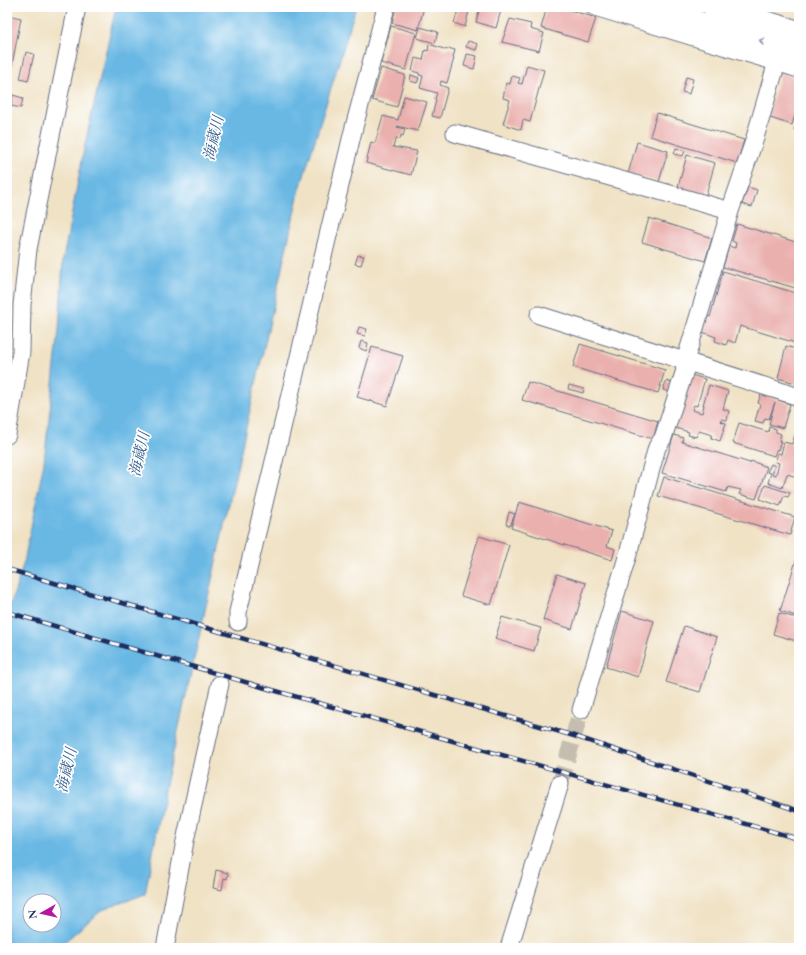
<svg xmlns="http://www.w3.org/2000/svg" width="806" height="955" viewBox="0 0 806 955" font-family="'EB Garamond','Noto Serif JP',serif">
<rect width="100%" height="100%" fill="#fff"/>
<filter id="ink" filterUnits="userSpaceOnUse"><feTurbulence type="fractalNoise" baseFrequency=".025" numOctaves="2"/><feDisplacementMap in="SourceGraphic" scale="8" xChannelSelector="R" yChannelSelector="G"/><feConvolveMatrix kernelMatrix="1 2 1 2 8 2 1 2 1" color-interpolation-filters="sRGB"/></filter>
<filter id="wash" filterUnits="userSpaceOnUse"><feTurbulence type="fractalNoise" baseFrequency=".012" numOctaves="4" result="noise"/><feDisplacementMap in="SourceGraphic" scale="16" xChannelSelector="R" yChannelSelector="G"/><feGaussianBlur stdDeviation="0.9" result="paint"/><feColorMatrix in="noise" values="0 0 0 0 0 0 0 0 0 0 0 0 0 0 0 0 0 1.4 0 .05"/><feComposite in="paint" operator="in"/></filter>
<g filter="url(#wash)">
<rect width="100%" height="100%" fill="#f0e2c5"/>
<path fill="#69b8e4" stroke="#4274a1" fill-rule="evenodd" d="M116,7H356L299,192L165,789L145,894L102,910L62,944L61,948H7V616L24,562L44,462L59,330L63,260L85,144ZM30,901H54V925H30Z"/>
<g id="blocks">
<path fill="#eab0ae" d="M396,7H424L418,30L392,23Z
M459,7H470L465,27L454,23Z
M480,7H502L496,28L476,22Z
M547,7H560L596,18L588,42L541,28Z
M7,15L21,18L8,86L7,85Z
M510,19L531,24L530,29L544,33L539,51L502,42Z
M391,26L416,33L406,70L381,63Z
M420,27L438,32L435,43L417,38Z
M468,41L478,44L476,50L466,47Z
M429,44L447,50L448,48L455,50L453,58H454L447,83L441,81L440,85L448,88L440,118L432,116L436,100L435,99L437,93L420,88L423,76L419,75V73L412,71L415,58L423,60L425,50L428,51Z
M26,52L34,54L28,81L20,79Z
M467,54L477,56L474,69L464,66Z
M527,65L544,70L530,122L523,120L521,130L503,124L510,100L503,98L506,83L510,84L512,76L520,78L518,83L522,84Z
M381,68L405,75L397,107L372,100Z
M781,73L799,78V101L792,125L767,117Z
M411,75L419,78L417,83L410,81Z
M686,77L693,79L689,94L682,92Z
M13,95L23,98L21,108L11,106Z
M404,96L427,102L418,131L397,126V127L405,129L403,136L401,135L400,139L396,138L393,147L417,151L411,175L366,163L371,142L375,143L383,116L398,120Z
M657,113L744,140L737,163L650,136Z
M799,114V131L794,130Z
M637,142L668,151L659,182L628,174Z
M676,148L685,151L683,156L674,154Z
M687,155L715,163L705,198L677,190Z
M748,187L757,190L752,207L742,204Z
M649,218L712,238L705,261L642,242Z
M737,224L799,243V289L723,267L729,246L735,248L736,243L732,241Z
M358,255L364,256L361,265L355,264Z
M723,271L799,294V344L740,326L735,343L728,340L726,345L715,341L716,337L702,332L707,316L710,317Z
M359,327L367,329L365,336L357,334Z
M361,341L368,343L366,351L359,348Z
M580,344L665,370L658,393L573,367Z
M786,346L799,350V384L778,378Z
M372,347L403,356L387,406L357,397Z
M691,375L705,379L697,406L694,405L692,410L702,413L704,405H703L709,385L728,391L723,409L729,411L727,420L721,419L720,421L726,423L720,441L711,438L712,435L699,431L696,437L688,435L689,432L675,428Z
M666,381L672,383L670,392L663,390Z
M528,382L658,421L653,439L522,400Z
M569,385L584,389L583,393L568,389Z
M761,394L790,404L783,428L769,424L775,402L769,419L765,418L763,423L755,421L760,404L758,403Z
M799,422V471L797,477L787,474L782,488L768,483L771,473L767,472L771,464L775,466L772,474L776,475L779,463L775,462L778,453L781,454L784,442L792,444Z
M739,423L768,432L769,427L776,429V432L781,434L779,441H781L778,450L777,449L774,456L733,443Z
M674,435L683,438L682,442L750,463L751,461L767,467L756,499L739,494L741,490L728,487L726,492L662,473Z
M664,477L795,517L790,535L658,496Z
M765,485L790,493L788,497L784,496L780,506L760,499Z
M519,502L612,531L607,546L615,549L612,560L511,528Z
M509,512L515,514L510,526L506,524Z
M479,536L509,545L491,605L461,596Z
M799,551V617L780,611Z
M557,574L586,583L572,629L543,620Z
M622,611L654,621L638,677L606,667Z
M779,613L799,619V633L796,641L773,634Z
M502,617L541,628L534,651L495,639Z
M684,626L717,637L700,692L666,682Z
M216,870L228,873L227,879L224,878L222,890L213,888Z"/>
</g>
</g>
<g filter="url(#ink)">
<use href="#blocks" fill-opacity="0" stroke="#666e82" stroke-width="1"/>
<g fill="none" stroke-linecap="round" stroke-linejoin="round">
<path stroke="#c5beb0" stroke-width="17" stroke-dasharray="17 8" stroke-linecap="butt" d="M560,784L581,710"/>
<g stroke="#666e82" stroke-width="19">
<path id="street" d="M595,7L799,69
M455,133L730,211
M539,315L799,397
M7,435L21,352L22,305L28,249L77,7
M238,622V612L353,131L386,7
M581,710L628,554L657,447L663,438L685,370L684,365L730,211L754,141L777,62
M165,948L185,841L220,684
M509,948L560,784"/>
</g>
<g stroke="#666e82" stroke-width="24">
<path id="highway" d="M647,7L799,52
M714,7L799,32"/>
</g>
<use href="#street" stroke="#fff" stroke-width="17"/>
<use href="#highway" stroke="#fff" stroke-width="22"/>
<g stroke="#1b2f5e" stroke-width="4.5">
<path id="rail" d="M7,569L574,736L799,811
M7,612L262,687L799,839"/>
</g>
<use href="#rail" stroke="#fff" stroke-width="3" stroke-dasharray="9" stroke-linecap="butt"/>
</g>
<defs><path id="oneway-chevron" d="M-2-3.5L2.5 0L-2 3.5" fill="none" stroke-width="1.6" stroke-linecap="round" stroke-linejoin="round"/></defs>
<use stroke="#8d97ae" href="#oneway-chevron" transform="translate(762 41) rotate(-163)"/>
</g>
<g text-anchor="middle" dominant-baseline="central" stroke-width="3.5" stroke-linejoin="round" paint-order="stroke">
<g font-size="15" font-style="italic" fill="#365f8d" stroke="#fff">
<text transform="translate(213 138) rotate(-77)">海蔵川</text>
<text transform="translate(139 454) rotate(-77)">海蔵川</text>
<text transform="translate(66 770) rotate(-77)">海蔵川</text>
</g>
</g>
<rect width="806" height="955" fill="none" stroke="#fff" stroke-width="24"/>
<g transform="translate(42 913) rotate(262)"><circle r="19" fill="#ffffff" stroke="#a4acbf"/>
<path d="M0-3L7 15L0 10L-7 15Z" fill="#b5179e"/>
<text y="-6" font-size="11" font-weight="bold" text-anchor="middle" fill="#1b2f5e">N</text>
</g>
</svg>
